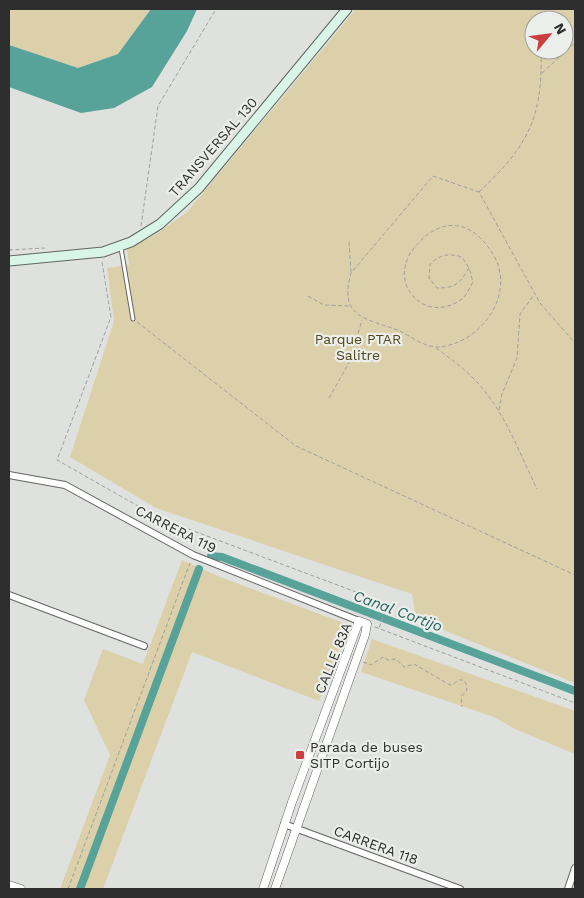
<svg xmlns="http://www.w3.org/2000/svg" width="584" height="898" viewBox="0 0 584 898" font-family="'Work Sans',sans-serif">
<rect width="100%" height="100%" fill="#dee1dd"/>
<path fill="#dbd0a9" fill-rule="evenodd" d="M9,9H151L118,54L78,68L9,45Z
M356,9H575V683L416,619L412,594L156,508L70,457L114,321L107,268L129,265L127,249L155,235L187,212ZM534,20H564V50H534Z
M182,560L220,577L349,625L319,701L192,652L103,889H60L110,755L84,700L103,649L143,664Z
M372,639L575,711V754L515,729L494,717L361,672Z"/>
<path fill="#57a299" d="M151,9H197L187,31L152,87L114,108L81,113L9,87V45L78,68L118,54Z"/>
<g fill="none" stroke-linecap="round" stroke-linejoin="round">
<path stroke="#57a299" stroke-width="8" d="M211,556L222,557L575,691
M80,889L199,569"/>
<g stroke="#636562" stroke-width="5">
<path id="service" d="M121,248L133,319"/>
</g>
<g stroke="#636562" stroke-width="8">
<path id="minor" d="M9,475L65,485L193,555L359,621
M9,595L144,646
M284,824L460,889
M568,889L575,868"/>
</g>
<g stroke="#636562" stroke-width="9">
<path id="tertiary" d="M9,885L21,889
M263,889L292,802L359,621L367,624L365,635L275,889"/>
</g>
<g stroke="#636562" stroke-width="11">
<path id="secondary" d="M9,261L103,252L131,242L160,224L199,188L347,9"/>
</g>
<path stroke="#9d9f9c" stroke-width="1" stroke-dasharray="4 2.5" stroke-linecap="butt" d="M541,20L550,9
M542,73L575,43
M479,192C528,146 543,118 541,50
M141,226L158,106L216,9
M349,242L351,272
M9,250L45,248
M102,262L111,317L57,460L159,518L388,604L379,628
M469,268C459,284 456,288 437,288L429,278L430,264C441,254 448,253 462,257L469,268L473,282C470,287 467,294 463,298C427,327 385,284 414,248C441,215 471,219 493,254C517,294 481,344 438,347C426,348 410,336 400,331C367,318 338,319 351,273L433,176L479,192L540,303L575,343
M308,296L324,305L350,306
M137,322L296,446L575,575
M436,348C454,361 470,373 483,389C507,418 521,456 537,489
M329,398L350,361L362,320
M499,410L502,394L517,358L520,314L534,295
M375,627L575,703
M363,662L371,665L383,657L388,660L396,659L404,667L414,664L450,685C457,684 458,675 466,683L467,690L461,697L462,707
M68,889L190,563"/>
<use href="#service" stroke="#fff" stroke-width="3"/>
<use href="#minor" stroke="#fff" stroke-width="6"/>
<use href="#tertiary" stroke="#fff" stroke-width="8"/>
<use href="#secondary" stroke="#d9f5e8" stroke-width="9"/>
</g>
<rect fill="#cc3d3d" stroke="#ebeeea" stroke-width="2" x="295" y="750" width="10" height="10" rx="2.5"/>
<g text-anchor="middle" dominant-baseline="central" stroke-width="4.5" stroke-linejoin="round" paint-order="stroke">
<g font-size="14" fill="#2d2e2d" stroke="#ebeeea">
<text transform="translate(213 147) rotate(-49)">TRANSVERSAL 130</text>
<text transform="translate(176 529) rotate(27)">CARRERA 119</text>
<text transform="translate(333 658) rotate(-68)">CALLE 83A</text>
<text transform="translate(376 845) rotate(20)">CARRERA 118</text>
</g>
<g font-size="14" fill="#54481c" stroke="#ebeeea">
<text x="358" y="339">Parque PTAR<tspan x="358" dy="16">Salitre</tspan></text>
</g>
<g font-size="14" fill="#2d2e2d" stroke="#ebeeea" text-anchor="start">
<text x="310" y="747">Parada de buses<tspan x="310" dy="16">SITP Cortijo</tspan></text>
</g>
<g font-size="15" font-style="italic" fill="#23605a" stroke="#ebeeea">
<text transform="translate(398 611) rotate(20)">Canal Cortijo</text>
</g>
</g>
<rect width="584" height="898" fill="none" stroke="#2d2e2d" stroke-width="20"/>
<g transform="translate(549 35) rotate(61)"><circle r="24" fill="#ebeeea" stroke="#9fa19e"/>
<path d="M0-4L9 19L0 12L-9 19Z" fill="#cc3d3d"/>
<text y="-8" font-size="14" font-weight="bold" text-anchor="middle" fill="#2d2e2d">N</text>
</g>
</svg>
